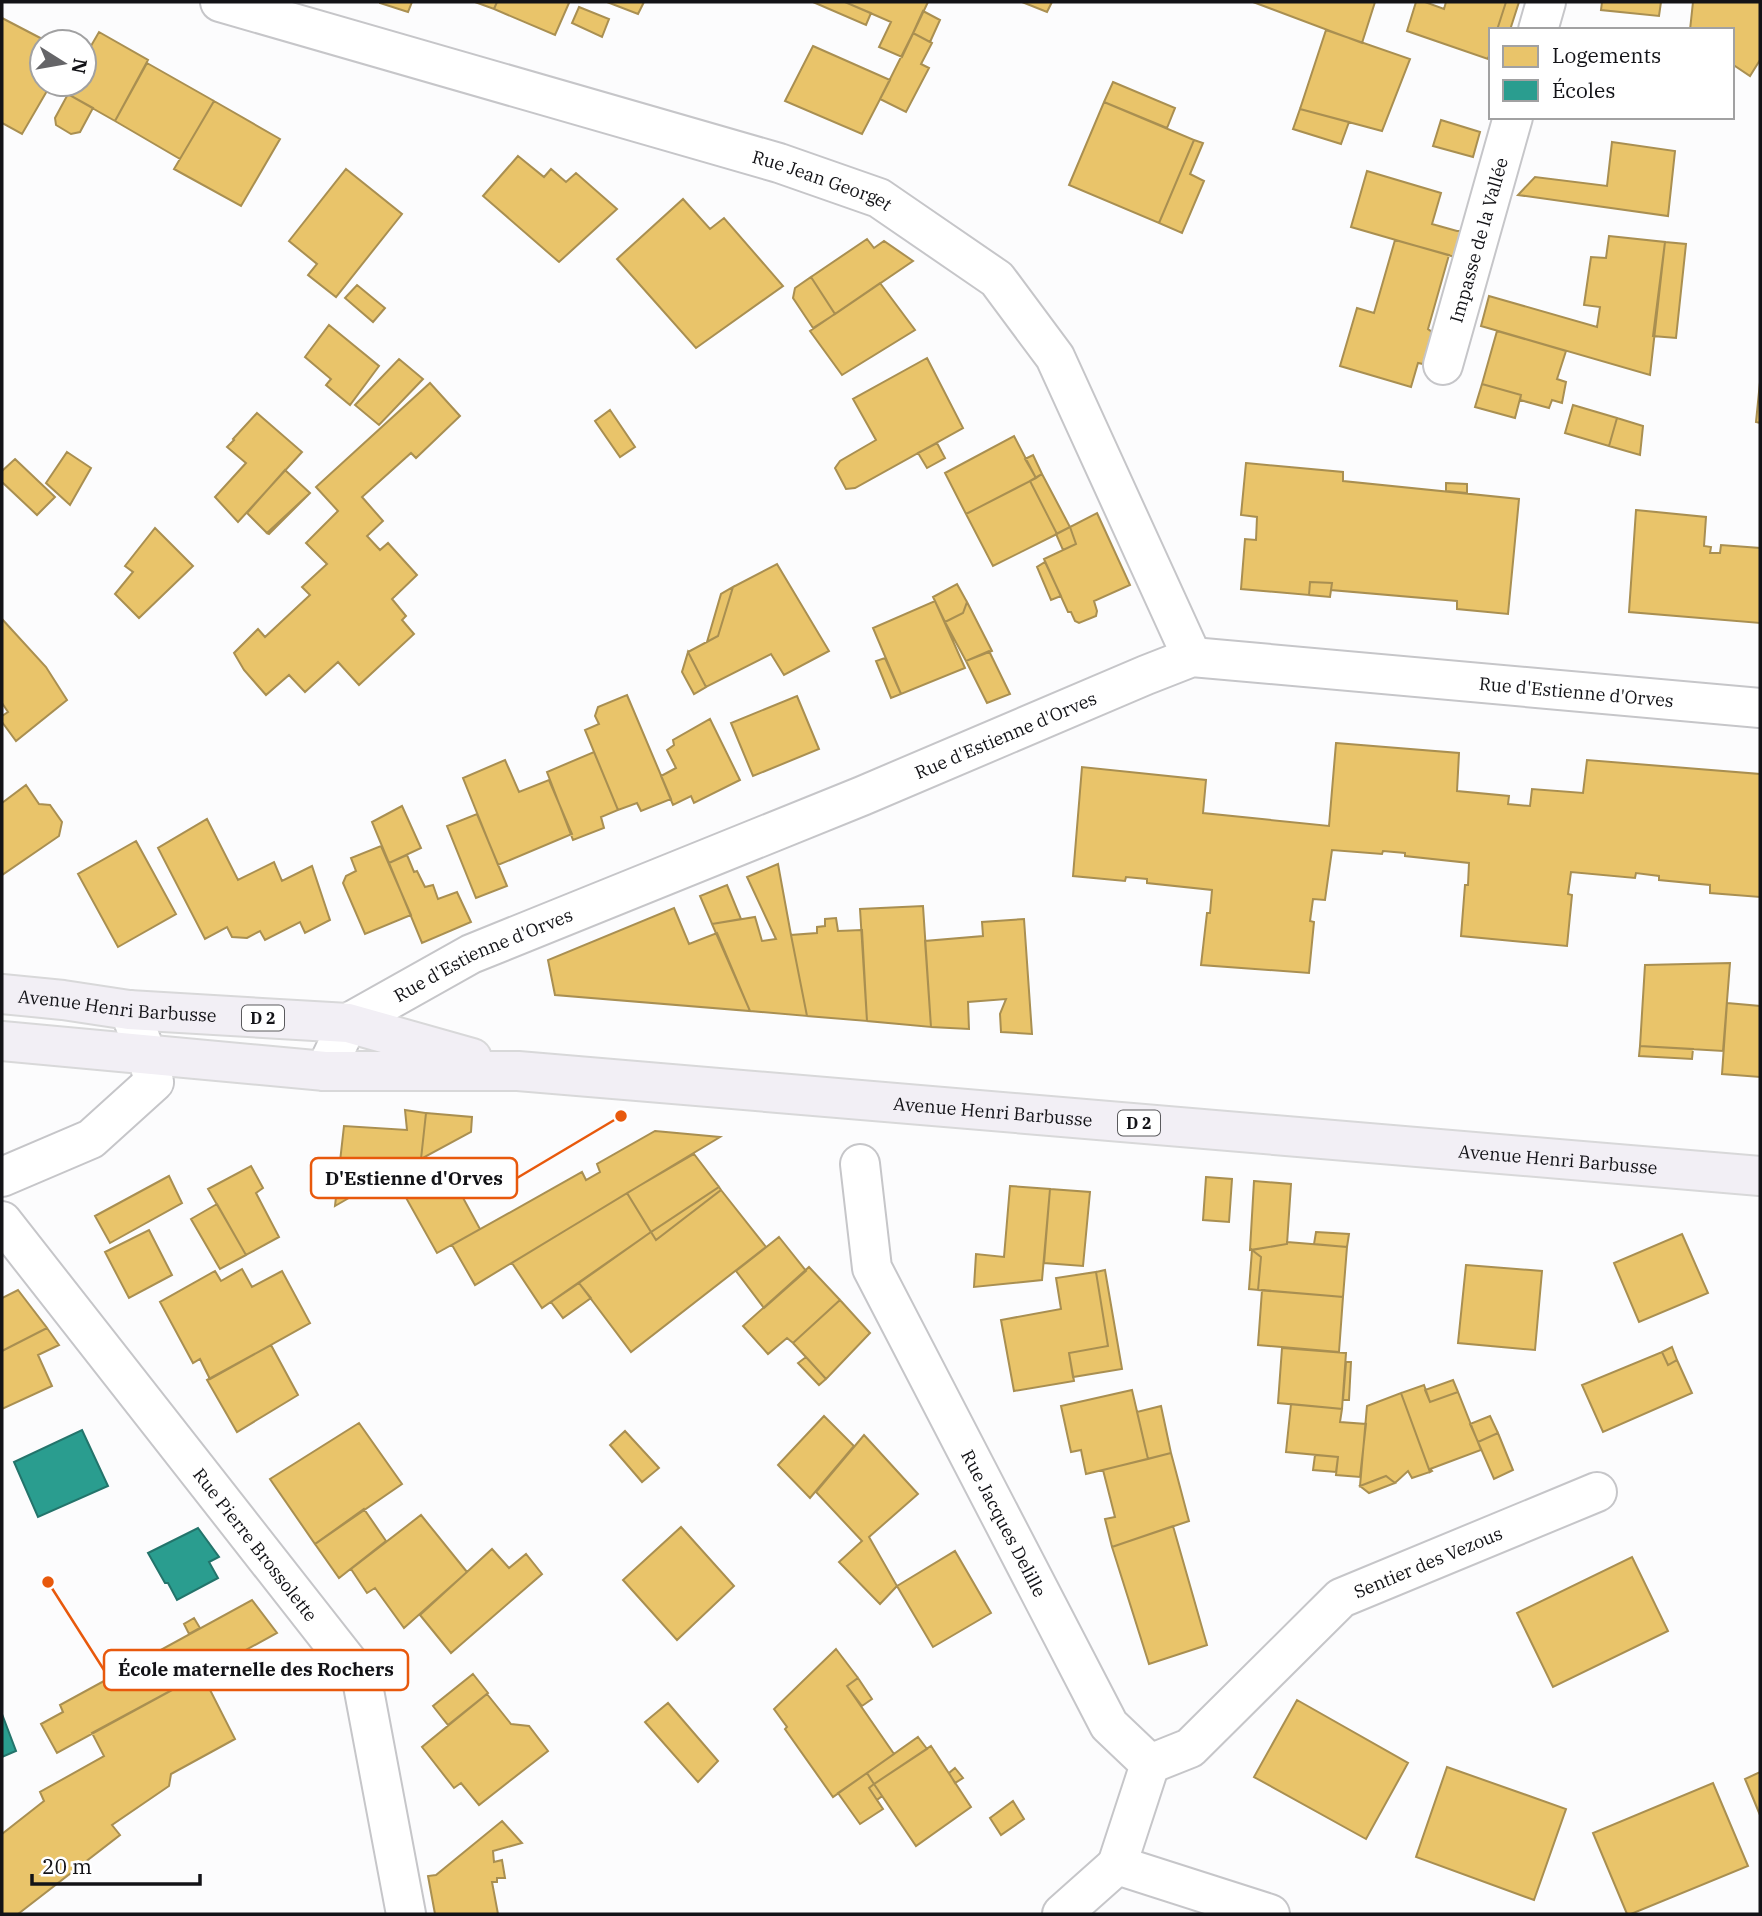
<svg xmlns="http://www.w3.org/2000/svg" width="1762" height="1916" viewBox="0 0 1762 1916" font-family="'IBM Plex Serif',serif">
<rect width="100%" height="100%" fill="#fcfcfd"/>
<path fill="#e9c46a" stroke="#a98f51" stroke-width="2" d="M380,2H412L408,12L380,3Z
M475,2H497L494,9Z
M497,2H567L569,3L555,35L494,9Z
M607,2H644L638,14Z
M813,2H845L871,13L866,25Z
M845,2H928L902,57L879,47L891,22Z
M1022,2H1052L1047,12Z
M1253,2H1375L1362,43Z
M1416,2H1425L1444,9L1446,2H1506L1497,30H1491V49L1488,59L1407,31Z
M1506,2H1519L1510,30H1497Z
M1602,2H1661L1659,16L1601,10Z
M1693,2H1760V60L1750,76L1732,64V30H1690Z
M579,7L609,19L602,37L572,23Z
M923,11L940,20L930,42L913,33Z
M2,18L48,42H42V84H51L22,134L2,123Z
M1326,30L1410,59L1382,131L1300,109Z
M99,32L148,60L115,121L64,92L69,84H84V58Z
M913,33L932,43L921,64L929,68L906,112L880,99Z
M813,46L890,80L862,134L785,101Z
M147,63L214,101L180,159L115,121Z
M1113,82L1175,108L1167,128L1104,102Z
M68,94L93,108L80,132L71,134L56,125L55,118Z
M214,101L280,139L241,206L174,169Z
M1104,102L1194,140L1159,223L1069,185Z
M1300,109L1349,122L1341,144L1293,129Z
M1441,120L1480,132L1473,157L1433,146Z
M1194,140L1203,143L1190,174L1204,181L1182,233L1159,223Z
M1612,142L1675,151L1668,216L1518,195L1535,177L1607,186Z
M518,156L544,177L551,169L566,182L576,173L617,209L559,262L483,196Z
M346,169L402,214L336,297L308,275L317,264L289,241Z
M1367,171L1441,193L1432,224L1457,231H1473L1465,260L1351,227Z
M683,199L710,229L724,218L783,286L696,348L617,259Z
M1609,236L1665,242L1650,375L1481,326L1489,296L1597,327L1600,307L1584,305L1591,257L1606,258Z
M867,239L874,248L884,241L913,261L835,314L811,277Z
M1395,240L1449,255L1428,329L1432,332L1423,364L1418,363L1411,387L1340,366L1357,308L1374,313Z
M1665,242L1686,244L1676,338L1653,336Z
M811,277L835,314L813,328L793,298L795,288Z
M880,283L915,330L842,375L810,331Z
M357,285L385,308L373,322L345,298Z
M329,325L379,366L350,405L326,385L331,379L305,357Z
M1497,331L1566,351L1557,379L1566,382L1562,403L1552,400L1549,408L1520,400L1521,395L1482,384Z
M927,358L963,428L855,488L846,489L835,468L840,461L876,440L853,399Z
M399,359L423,379L379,425L355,405Z
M1760,382V423L1756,422Z
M430,383L460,416L416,458L411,453L362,497L383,521L367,536L380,550L388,543L417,575L392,599L406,616L402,620L414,634L359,685L338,662L305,692L289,675L266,695L244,670L234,653L258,629L265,637L310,595L302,587L327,564L306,543L338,511L316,487Z
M1482,384L1521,395L1515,418L1475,407Z
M1573,405L1617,418L1609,446L1565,433Z
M610,410L635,447L620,457L595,421Z
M257,413L302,452L238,522L215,497L246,463L227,447L234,440L233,439Z
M1617,418L1643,426L1640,455L1609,446Z
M1014,436L1036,478L966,514L945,473Z
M937,443L945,458L927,468L918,453Z
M67,452L91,468L70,505L46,483Z
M1033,455L1042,474L1036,478L1025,459Z
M15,459L55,497L37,515L2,482V471Z
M1246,463L1343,472V481L1519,499L1508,614L1457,609V601L1331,590L1332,583L1310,582L1309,595L1241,589L1245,539L1256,540L1257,517L1241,515Z
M285,470L310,493L267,533L247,513Z
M1042,474L1070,527L1057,534L1030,481Z
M1030,481L1057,534L993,566L966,514Z
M1446,483L1467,484V493L1446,491Z
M310,493L269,534L267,533Z
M1636,510L1706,517L1704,546L1711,547L1710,553H1720L1721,545L1760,548V623L1629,612Z
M1097,513L1130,585L1094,601L1097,611L1096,616L1079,623L1075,621L1071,612H1068L1044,559L1076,544L1070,527Z
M1070,527L1076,544L1063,550L1056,534Z
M155,528L193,566L139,618L115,594L133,572L125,566Z
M1045,562L1061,596L1051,600L1037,567Z
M777,564L829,651L784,675L771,654L706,687L688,652L718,636L733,587Z
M1310,582L1332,583L1330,597L1309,595Z
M957,584L967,602L963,613L945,622L933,597Z
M733,587L718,636L707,642L721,594Z
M935,601L965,668L901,694L873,628Z
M967,602L992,651L966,661L945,622L963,613Z
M2,619L46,667L67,700L16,741L2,722V716L8,712L2,703Z
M989,651L1010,694L987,703L966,661Z
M688,652L706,687L694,694L682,672Z
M885,658L901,694L891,698L876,661Z
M627,695L671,799L641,811L637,803L618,810L585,730L599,724L595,716L598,707Z
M797,696L819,749L753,776L731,723Z
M710,719L740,780L694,803L691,796L673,805L661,776L676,768L667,750L674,745L673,740Z
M1336,743L1459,753L1457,791L1509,796L1508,804L1530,806L1532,789L1583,793L1587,760L1760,774V897L1710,893V885L1659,880V876L1636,873L1635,878L1571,872L1568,894L1572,895L1567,946L1461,936L1465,885H1468L1469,863L1405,856V853L1383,851L1382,854L1332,850L1325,900L1313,899L1310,921L1314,922L1309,973L1201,965L1207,913H1210L1212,890L1147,883V879L1126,877L1125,881L1073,876L1082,767L1206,780L1203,813L1329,826Z
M594,752L618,810L601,817L604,828L573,840L547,772Z
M505,760L519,792L549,780L572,834L498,865L463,778Z
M26,785L39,804L50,805L62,822L59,836L2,875V803Z
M402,806L421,848L389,863L372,822Z
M477,814L507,886L476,898L447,826Z
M207,819L238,880L274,862L282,881L312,866L330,920L305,933L300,922L265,940L260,931L247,938L232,937L227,927L205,939L158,848Z
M136,841L176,914L118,947L78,874Z
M381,846L411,915L365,934L343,883L346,876L356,871L351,858Z
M407,855L414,872L417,871L425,887L433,885L438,899L457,892L471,922L422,943L389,863Z
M778,864L791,935L807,1016L750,1011L712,924L755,917L762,941L776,939L747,877Z
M727,885L741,919L712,924L700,896Z
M923,906L931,1027L867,1021L860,909Z
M674,908L689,944L717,933L750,1011L555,995L548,960Z
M836,918L838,931L862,930L867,1021L807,1016L791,935L817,933V927L825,926V919Z
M1024,919L1032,1034L1001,1032L1000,1014L1006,999L968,1002L969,1029L931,1027L925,941L983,936L982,922Z
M1730,963L1723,1051L1640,1046L1645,965Z
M1727,1003L1760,1006V1077L1722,1074Z
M1640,1046L1693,1049L1692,1059L1639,1056Z
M405,1110L426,1113L421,1159L378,1182L380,1163L371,1162L368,1187L335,1206L344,1126L407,1130Z
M426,1113L472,1117L471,1132L421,1159Z
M655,1131L720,1137L475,1285L452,1245L582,1172L586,1180L600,1172L597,1164Z
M694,1154L719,1187L651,1232L627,1193Z
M251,1166L263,1188L256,1193L279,1237L246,1255L208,1189Z
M449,1172L480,1229L437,1253L405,1196Z
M169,1176L182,1203L110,1243L95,1216Z
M1206,1177L1232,1179L1229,1222L1203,1220Z
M1254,1181L1291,1184L1287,1244L1250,1250Z
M1010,1186L1050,1189L1042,1280L974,1287L976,1254L1004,1257Z
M719,1187L721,1190L656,1240L651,1232Z
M1050,1189L1090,1192L1083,1266L1044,1263Z
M721,1190L766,1247L631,1352L579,1283L651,1232L656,1240Z
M627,1193L651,1232L542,1308L512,1263Z
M217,1204L246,1255L220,1269L191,1219Z
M149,1230L172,1275L129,1298L105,1252Z
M1316,1232L1349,1234L1347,1247L1314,1244Z
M1682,1234L1708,1293L1639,1322L1614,1263Z
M779,1237L806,1271L764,1308L736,1271Z
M1287,1242L1347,1247L1343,1297L1258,1290L1261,1257L1252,1250L1287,1244Z
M1252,1250L1261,1257L1258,1290L1249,1289Z
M1466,1265L1542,1271L1535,1350L1458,1343Z
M809,1267L840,1300L793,1343L787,1338L768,1354L743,1326Z
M242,1269L252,1287L282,1271L310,1323L210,1379L200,1359L193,1363L160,1302L215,1271L221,1281Z
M1105,1270L1122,1369L1073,1377L1069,1353L1108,1346L1096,1272Z
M1096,1272L1108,1346L1069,1353L1074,1381L1014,1391L1001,1320L1061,1309L1056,1278Z
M579,1283L591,1298L563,1318L551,1302Z
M18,1290L47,1328L2,1351V1298Z
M1262,1290L1343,1297L1339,1352L1258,1345Z
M840,1300L870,1333L826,1379L793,1343Z
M47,1328L59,1345L38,1355L52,1386L2,1409V1351Z
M271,1345L298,1395L237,1432L207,1380Z
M1672,1347L1677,1360L1668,1365L1662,1352Z
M1282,1348L1346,1353L1342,1409L1278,1403Z
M1662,1352L1668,1365L1677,1360L1692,1393L1603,1432L1582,1385Z
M806,1357L826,1379L819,1385L798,1363Z
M1346,1362H1351L1349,1400H1343Z
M1453,1380L1458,1392L1430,1402L1425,1390Z
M1424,1385L1430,1402L1458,1392L1481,1450L1430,1469L1432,1471L1430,1472L1401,1393Z
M1132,1390L1148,1459L1086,1474L1081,1450L1071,1452L1061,1406Z
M1401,1393L1430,1472L1412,1478L1408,1471L1395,1483L1386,1476L1360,1486L1367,1406Z
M1291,1404L1342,1409L1340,1422L1366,1424L1360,1477L1336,1475L1338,1457L1286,1452Z
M1161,1406L1171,1453L1148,1459L1137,1412Z
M824,1416L854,1446L810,1498L778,1465Z
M1490,1416L1498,1433L1478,1442L1470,1424Z
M359,1423L402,1484L315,1544L270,1479Z
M625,1431L659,1468L642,1482L610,1445Z
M1498,1433L1513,1470L1494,1479L1478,1442Z
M864,1435L918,1494L869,1537L897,1586L880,1604L839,1562L862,1541L816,1492Z
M1171,1453L1189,1521L1112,1547L1105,1519L1115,1517L1103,1470Z
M1315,1455L1338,1457L1336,1472L1313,1470Z
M1386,1476L1395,1483L1369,1493L1360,1486Z
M364,1509L386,1541L339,1578L315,1544Z
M421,1515L467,1572L404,1628L375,1588L367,1593L351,1569Z
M1173,1526L1207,1645L1149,1664L1112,1547Z
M681,1527L734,1586L677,1640L623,1580Z
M492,1549L509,1568L526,1554L542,1574L451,1653L420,1615Z
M955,1551L991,1613L933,1647L897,1586Z
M1632,1557L1668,1631L1553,1687L1517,1613Z
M252,1600L277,1633L57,1753L41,1724L63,1712L60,1705Z
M194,1618L200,1628L189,1634L184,1624Z
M836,1649L858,1678L847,1686L894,1754L833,1797L785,1729L787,1727L774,1709Z
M246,1650L252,1662L208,1686L235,1739L171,1774L169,1786L112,1825L120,1835L18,1914H2V1834L44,1801L40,1792L104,1756L92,1733Z
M473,1674L488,1693L448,1725L433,1706Z
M858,1678L872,1699L862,1706L847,1686Z
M487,1694L511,1724L529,1726L548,1751L479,1805L461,1783L454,1788L422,1747Z
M1297,1700L1408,1763L1366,1839L1254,1777Z
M668,1703L718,1761L698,1782L645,1722Z
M918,1737L927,1749L874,1784L867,1773Z
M931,1746L971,1807L916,1846L874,1784Z
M1447,1767L1566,1809L1534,1900L1416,1857Z
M955,1768L963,1778L955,1783L949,1773Z
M1760,1772V1815L1745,1779Z
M867,1773L874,1784L869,1788L883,1809L860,1824L838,1793Z
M1713,1783L1748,1866L1631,1914H1627L1593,1833Z
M874,1784L882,1796L877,1800L869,1788Z
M1013,1801L1024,1819L1001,1835L990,1818Z
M502,1821L522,1843L493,1851L494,1862L502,1860L505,1878H497V1882H492L498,1914H435L428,1876L436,1875Z"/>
<path fill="#2a9d8f" stroke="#23746b" stroke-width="2" d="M82,1430L108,1486L38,1517L14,1462Z
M198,1528L219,1557L209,1562L218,1578L177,1600L168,1583H165L148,1553Z
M2,1714L16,1751L2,1757Z"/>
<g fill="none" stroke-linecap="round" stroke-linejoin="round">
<g stroke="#c6c6c9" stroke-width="42">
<g id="minor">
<path id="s1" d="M220,2L779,163L879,198L997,279L1055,357L1192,657"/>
<path d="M1538,30L1546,2"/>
<path id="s2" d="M1443,365L1513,117"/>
<path id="s3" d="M325,1071L348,1023L471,954L862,796L1146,675L1192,657L1760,708"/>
<path id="s4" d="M860,1164L872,1268L1109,1725L1150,1764L1117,1865"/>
<path d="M2,1177L91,1139L154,1082L147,1055L129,1010"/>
<path id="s5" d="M2,1221L362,1680L406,1914"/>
<path id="s6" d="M1150,1764L1190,1748L1341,1598L1597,1492"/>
<path d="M1062,1914L1117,1865L1270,1914"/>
</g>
</g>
<g stroke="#d8d8d9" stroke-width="42">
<g id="major">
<path id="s7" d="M2,994L63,1000L129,1010L348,1023L472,1058"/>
<path id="s8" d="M2,1041L325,1071H518L1760,1176"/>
</g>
</g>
<use href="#minor" stroke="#fff" stroke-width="38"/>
<use href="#major" stroke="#f2eff5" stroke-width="38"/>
</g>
<g text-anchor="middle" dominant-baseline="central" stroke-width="7" stroke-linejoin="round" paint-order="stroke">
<g fill="#fff" stroke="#5a5a5d" stroke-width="2">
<rect x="242" y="1005.5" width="42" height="25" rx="5"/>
<rect x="1118" y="1110.5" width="42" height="25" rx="5"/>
</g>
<g font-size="16" font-weight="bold" fill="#131317">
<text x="263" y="1018">D 2</text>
<text x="1139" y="1123">D 2</text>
</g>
<g font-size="18" fill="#131317" stroke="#fff">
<text stroke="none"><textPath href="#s1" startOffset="628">Rue Jean Georget</textPath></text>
<text stroke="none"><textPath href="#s2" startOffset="130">Impasse de la Vallée</textPath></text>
<text stroke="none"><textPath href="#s3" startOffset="1360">Rue d'Estienne d'Orves</textPath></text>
<text stroke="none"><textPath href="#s3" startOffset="772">Rue d'Estienne d'Orves</textPath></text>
<text stroke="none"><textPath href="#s3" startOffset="205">Rue d'Estienne d'Orves</textPath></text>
<text stroke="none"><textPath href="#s7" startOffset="116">Avenue Henri Barbusse</textPath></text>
<text stroke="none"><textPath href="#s8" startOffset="994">Avenue Henri Barbusse</textPath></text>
<text stroke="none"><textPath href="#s8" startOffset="1561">Avenue Henri Barbusse</textPath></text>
<text stroke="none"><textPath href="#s4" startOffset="392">Rue Jacques Delille</textPath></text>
<text stroke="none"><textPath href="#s5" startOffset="411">Rue Pierre Brossolette</textPath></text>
<text stroke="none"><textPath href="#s6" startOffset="350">Sentier des Vezous</textPath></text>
</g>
</g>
<path fill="none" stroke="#e8590c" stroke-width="2.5" d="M621 1116L517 1178M48 1582L104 1670"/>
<g fill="#e8590c" stroke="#fff" stroke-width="2.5">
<circle cx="621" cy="1116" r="7"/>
<circle cx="48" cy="1582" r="7"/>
</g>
<g fill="#fff" stroke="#e8590c" stroke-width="2.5">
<rect x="311" y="1158" width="206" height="40" rx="7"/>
<rect x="104" y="1650" width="304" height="40" rx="7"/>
</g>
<g font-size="19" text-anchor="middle" font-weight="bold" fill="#131317">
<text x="414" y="1185">D'Estienne d'Orves</text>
<text x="256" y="1676">École maternelle des Rochers</text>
</g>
<rect width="1762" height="1916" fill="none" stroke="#131317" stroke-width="7"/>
<rect x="1489" y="28" width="245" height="91" fill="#ffffff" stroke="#a1a1a2" stroke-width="2"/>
<rect x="1503" y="46" width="35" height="21" fill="#e9c46a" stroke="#a1a1a2" stroke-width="2"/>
<text x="1552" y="63" font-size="21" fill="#131317">Logements</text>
<rect x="1503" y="80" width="35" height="21" fill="#2a9d8f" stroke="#a1a1a2" stroke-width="2"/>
<text x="1552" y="98" font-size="21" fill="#131317">Écoles</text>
<g transform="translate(63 63) rotate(101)"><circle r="33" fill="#ffffff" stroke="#a1a1a2" stroke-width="2"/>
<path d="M0-5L12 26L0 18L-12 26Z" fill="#656568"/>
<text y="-10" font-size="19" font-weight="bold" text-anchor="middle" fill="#131317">N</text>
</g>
<path d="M32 1874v10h168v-10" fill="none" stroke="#131317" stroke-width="3.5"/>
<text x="42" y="1874" font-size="21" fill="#131317" stroke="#ffffff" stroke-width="5" paint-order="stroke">20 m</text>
</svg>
